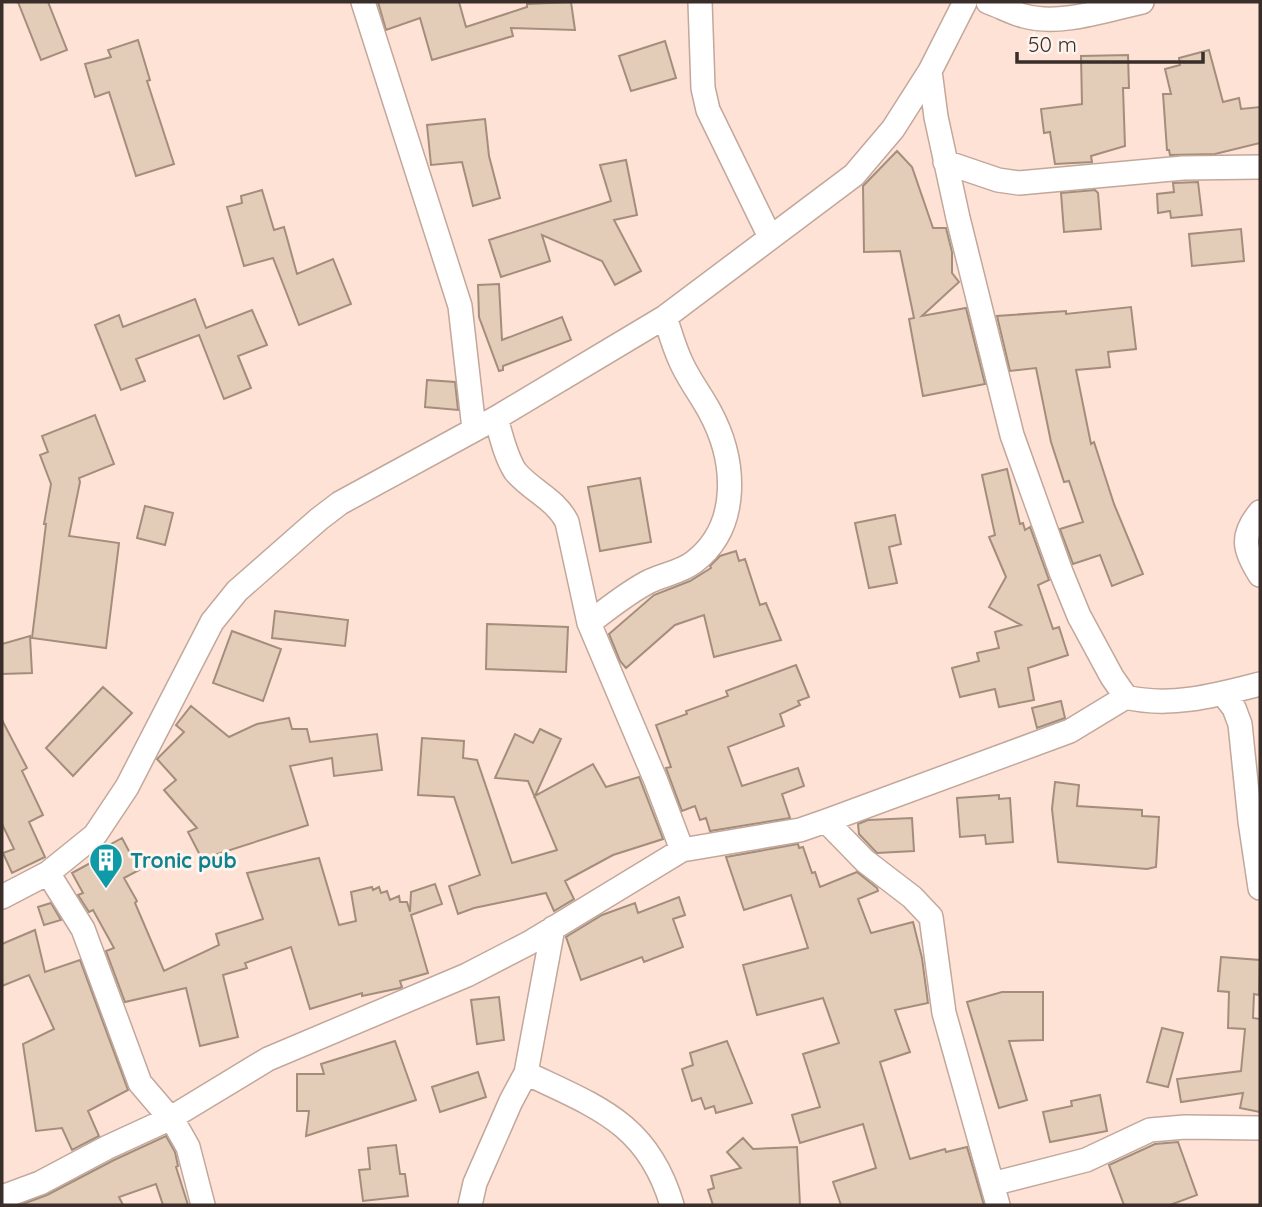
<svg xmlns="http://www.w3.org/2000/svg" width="1262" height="1207" viewBox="0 0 1262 1207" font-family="Quicksand,sans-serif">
<rect width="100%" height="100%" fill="#fee2d5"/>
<path fill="#e3cdb9" stroke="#a38e7c" stroke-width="2" d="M18,2H48L67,50L41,60Z
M378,2H459L466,27L527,7V4L571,2L575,30L511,28L513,36L432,60L420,18L386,30Z
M138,40L150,80L147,81L174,164L136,176L109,92L95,97L85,64L111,57L108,50Z
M665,41L676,78L631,91L619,56Z
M1209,50L1223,102L1239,98L1241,109L1260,107V143L1215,154L1170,155L1169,150H1167L1163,94H1171L1165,69L1180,65L1179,58Z
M1128,55L1129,88H1123L1125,146L1091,156L1092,162L1055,164L1050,132L1044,133L1041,109L1082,104L1081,56Z
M485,119L489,156L500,198L473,206L462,162L431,165L427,125Z
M897,151L912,167L933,228H946L952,252V273L959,282L922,316L966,308L985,384L923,396L909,319L914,318L900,251L864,252L863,186Z
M626,160L637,215L614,220L641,271L615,285L602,261L542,235L550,261L501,277L489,240L611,201L600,165Z
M1198,182L1202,215L1171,218L1170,211L1158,213L1157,194L1174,192L1173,183Z
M262,190L274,230L284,227L297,274L333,259L351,304L299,325L273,258L244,266L227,207L242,203L241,196Z
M1095,190L1098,193L1101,229L1064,232L1061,193Z
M1241,229L1244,261L1192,266L1189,234Z
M499,284L502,340L562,317L571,340L503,366V370L499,371L479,317L478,285Z
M195,299L206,328L252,310L267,345L238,356L251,388L224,399L199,335L136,359L145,381L121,390L95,325L119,315L123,327Z
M1131,307L1136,349L1108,352L1110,367L1076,370L1091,444L1094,442L1114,504L1143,574L1112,586L1100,555L1073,564L1060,529L1083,522L1069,481L1064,482L1051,442L1036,368L1010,371L997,316L1066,311V314Z
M427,380L455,382L458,410L425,407Z
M95,415L114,464L79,478L80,482L69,536L119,543L106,648L32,638L46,524H44L51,484L40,455L48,452L42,436Z
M1007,469L1020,524L1023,523L1025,530L1030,527L1049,580L1038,585L1053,629L1059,627L1068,655L1028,668L1034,700L999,707L995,689L960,697L952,668L979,661L977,653L999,648L995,632L1021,625L989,607L1006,577L989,537L995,535L982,475Z
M640,478L651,542L600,551L588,487Z
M145,506L173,513L165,545L137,538Z
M895,515L901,544L889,547L897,583L869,588L855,523Z
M736,551L739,561L745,559L760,605L766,603L781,640L714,657L704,615L675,625L626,668L620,661L609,634L654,595L690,581L711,568L710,566L720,556Z
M275,611L348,620L345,646L272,638Z
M487,624L568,627L566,672L486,669Z
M232,631L281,649L263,701L213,683Z
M30,636L32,673L2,674V644Z
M796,665L809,697L798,701L800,705L780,714L784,726L728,747L742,786L798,768L804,786L782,794L790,818L710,831L706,818L700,820L695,806L682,811L666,768L671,767L656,725L687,714L686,711L728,696L726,691Z
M103,687L132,713L73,776L46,748Z
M1061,701L1065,718L1037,728L1032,708Z
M191,706L229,737L257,724L289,718L292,729H307L310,742L377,734L382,770L334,776L332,758L290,766L308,825L202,859L188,832L197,828L164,790L176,780L157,759L184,732L176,725Z
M2,720L27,768L22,771L43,815L29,822L45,857L12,873L3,853L14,849L2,824Z
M540,729L561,739L535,796L593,764L606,787L639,777L663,839L613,855L565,881L574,899L554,911L546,893L474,908L458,914L449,886L480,875L454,797L418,795L422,738L464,741L463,758L477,760L512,863L557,850L528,781L495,778L515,734L533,743Z
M1055,782L1079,785L1077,806L1142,810V816L1159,817L1156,867L1147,869L1058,862L1052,809Z
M999,795V799L1010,798L1013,842L986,844L985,835L960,837L957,798Z
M912,818L914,851L877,853L859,834L858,824L868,820Z
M122,838L139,870L124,878L137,901L135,903L164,971L219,945L216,934L263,919L247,873L319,858L339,925L356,921L351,892L372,887L373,890L379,887L381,893L387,891L390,900L399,896L400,902H407L410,912L411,892L435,884L442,904L411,915L428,973L400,981L402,987L400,988L362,996V993L310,1009L291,947L245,963L247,968L223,975L238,1037L200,1046L186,988L125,1002L106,951L114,948L93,910L89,912L78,895L83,893L72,873L107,854L104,848Z
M798,844L799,848L803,847L812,873L815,872L820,887L857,872L877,888L878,891L858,899L871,933L913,922L922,958L928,1003L895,1010L910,1052L880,1062L910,1159L945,1149L946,1152L967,1147L984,1205H841L833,1182L876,1168L863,1124L800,1143L792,1115L820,1107L803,1054L839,1043L823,998L757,1015L743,965L808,948L791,895L744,910L726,857Z
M679,897L685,915L673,919L683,947L644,962L642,957L581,980L566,937L602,915L635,903L638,913Z
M51,903L61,920L44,925L38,907Z
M35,930L45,972L80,960L128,1090L88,1111L99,1136L72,1150L62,1128L36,1131L23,1044L54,1029L29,975L2,986V944Z
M1221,957L1260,960L1259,995L1254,994L1253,1018L1260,1019V1112L1240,1108L1243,1093L1181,1102L1177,1079L1241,1071L1245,1029L1228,1028L1229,992L1218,991Z
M1002,992H1043V1040L1009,1041L1027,1100L999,1108L967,1002Z
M499,997L504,1040L477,1044L471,1000Z
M1162,1028L1183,1033L1168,1087L1147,1082Z
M395,1041L416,1100L306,1136L309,1111H297V1074H324L321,1064Z
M727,1041L752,1103L716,1113L714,1106L705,1109L701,1098L692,1101L682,1069L693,1065L690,1053Z
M478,1072L486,1097L440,1112L432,1087Z
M1100,1095L1107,1131L1050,1142L1043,1112L1072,1106L1071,1101Z
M166,1136L175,1152L178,1166L176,1167L188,1205H163L156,1184L119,1197L123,1205H20L47,1195L114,1160Z
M743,1138L753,1149L797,1147L800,1205H713L708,1190L714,1188L711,1176L741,1168L727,1152Z
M1178,1142L1197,1195L1170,1205H1124L1109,1165L1155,1144Z
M396,1145L400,1174H405L408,1196L363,1201L359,1170L370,1169L368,1148Z"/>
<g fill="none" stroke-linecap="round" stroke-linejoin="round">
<g stroke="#c2a79b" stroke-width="26">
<path id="street" d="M363,2L460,306L474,429
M700,2L703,88L708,110L770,237
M988,2C1000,6 1012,13 1024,16C1061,26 1105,10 1142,2
M930,71L936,117L958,218L1012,435L1061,572L1079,616L1112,677L1126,697C1170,708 1217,695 1260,684
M945,162L998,180L1019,183L1183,168L1260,167
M496,418C501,435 505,455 515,471C530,490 556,499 567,522L589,623L656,781L682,850
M1260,512C1240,536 1244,550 1260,575
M589,623C609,608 628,592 650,581C665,574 681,572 694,562C741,526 736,460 710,412C701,395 689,380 681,362C674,347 670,332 665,317
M1223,694L1234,708L1240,724L1250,821L1260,888
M826,821L865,861L912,897L931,917L944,1013L998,1205
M48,873L83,929L140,1083L175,1124L188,1147L203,1205
M2,897L48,873L95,835L127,787L212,622L237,591L319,519L340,503L496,418L665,317L854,175L893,129L930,71L965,2
M526,1073C597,1107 648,1123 672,1205
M992,1184L1086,1160L1150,1130L1185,1127L1260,1128
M2,1197L40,1183L108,1147L169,1119L268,1059L467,975L529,943L682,850L800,830L826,821L1070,731L1126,697
M470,1205L475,1183L511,1101L526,1073L553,928"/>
</g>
<use href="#street" stroke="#fff" stroke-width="23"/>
</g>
<defs>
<g id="building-pin" transform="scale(1.75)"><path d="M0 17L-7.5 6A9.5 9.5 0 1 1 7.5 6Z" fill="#0f9aa8" stroke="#fff3ee"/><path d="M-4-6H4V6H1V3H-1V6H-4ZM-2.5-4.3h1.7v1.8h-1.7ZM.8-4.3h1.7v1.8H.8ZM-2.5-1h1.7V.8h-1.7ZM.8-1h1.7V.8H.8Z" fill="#fff"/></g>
</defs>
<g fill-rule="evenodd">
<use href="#building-pin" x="106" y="860"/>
</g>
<g text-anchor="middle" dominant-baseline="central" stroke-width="6" stroke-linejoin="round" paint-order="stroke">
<g font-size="21" font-weight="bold" fill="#0d838f" stroke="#fff3ee" text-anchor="start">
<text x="130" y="860">Tronic pub</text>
</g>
</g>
<rect width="1262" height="1207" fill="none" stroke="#392e29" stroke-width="7"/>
<path d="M1017 52v10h186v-10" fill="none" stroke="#392e29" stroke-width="3.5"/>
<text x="1028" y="52" font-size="21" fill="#392e29" stroke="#fff3ee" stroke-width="5" paint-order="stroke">50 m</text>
</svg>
